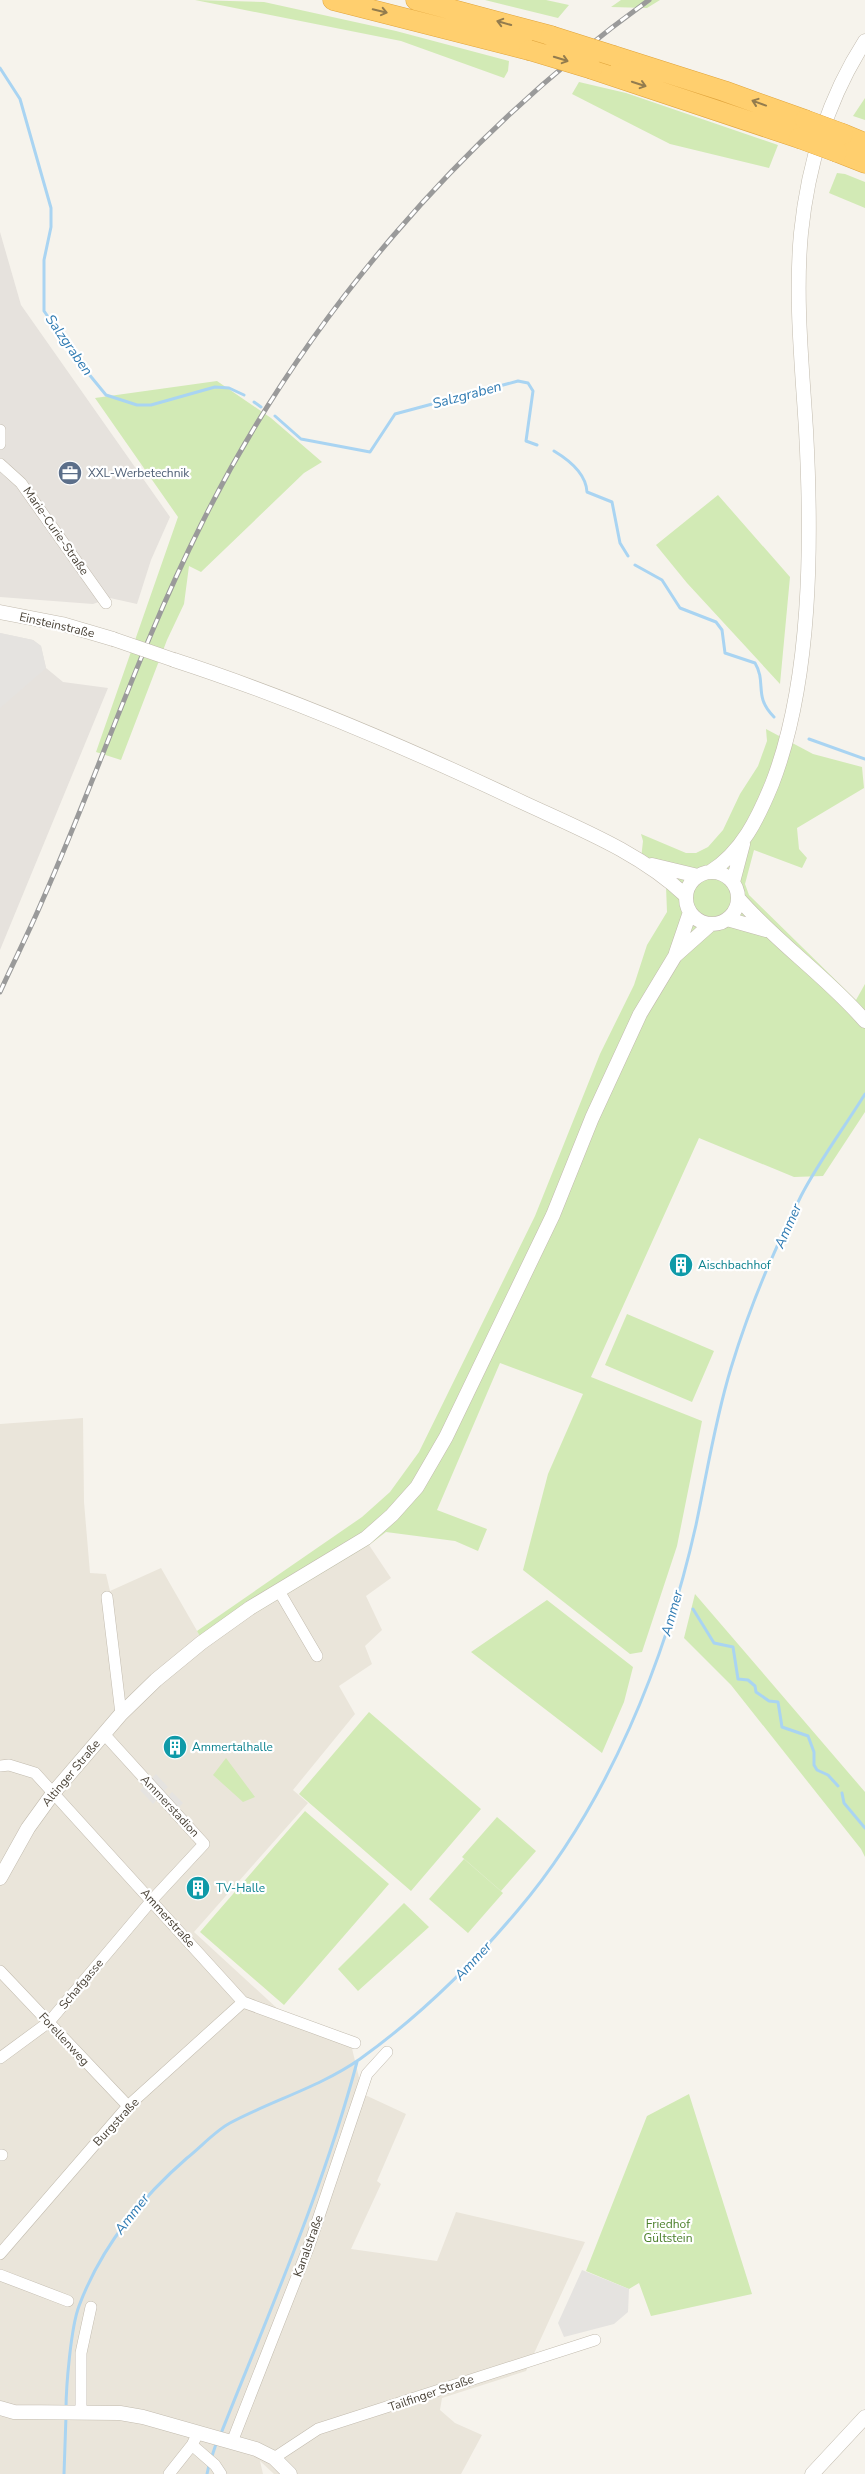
<svg xmlns="http://www.w3.org/2000/svg" width="865" height="2474" viewBox="0 0 865 2474" font-family="'Nunito Sans',sans-serif">
<rect width="100%" height="100%" fill="#f6f3ec"/>
<path fill="#eae5da" d="M83,1418L84,1502L90,1573L106,1574L110,1591L161,1568L204,1643L369,1545L391,1578L366,1596L382,1630L365,1646L372,1664L339,1686L355,1714L293,1790L308,1803L194,1932L280,2011L349,2036L363,2094L406,2114L377,2181L381,2184L351,2249L437,2261L456,2212L585,2242L526,2371L442,2398L440,2410L455,2423L482,2435L461,2474H274L260,2461L263,2474H0V1424Z"/>
<path fill="#e6e2dd" d="M0,232L21,305L170,517L151,560L137,604L110,598L93,604L0,597Z
M0,633L33,640L41,646L46,668L63,682L108,688L0,950Z"/>
<path fill="#d2eab5" d="M195,0L264,2L396,31L509,61L508,71L504,78L401,41Z
M485,0H546L569,5L558,18Z
M621,0H660L647,8L611,7Z
M579,82L626,93L778,145L769,168L670,144L572,94Z
M865,98V120L853,116Z
M837,173L845,174L865,182V208L829,193Z
M217,381L271,418L322,462L304,473L201,572L189,566L184,604L167,640L121,760L96,752L178,517L95,398Z
M718,495L790,577L780,684L687,583L656,545Z
M766,729L813,754L862,767L864,788L797,828L799,849L807,858L802,868L754,850L745,884L749,895L856,1000L865,984V1112L823,1176L794,1177L699,1138L591,1377L702,1421L677,1546L642,1652L630,1654L523,1570L548,1474L583,1394L500,1363L437,1510L487,1529L478,1551L455,1541L386,1532L369,1545L204,1644L197,1631L362,1517L390,1492L419,1452L535,1216L600,1054L634,985L647,945L667,912L666,886L640,868L643,841L641,834L686,853H696L708,847L723,830L740,794L758,766L767,741Z
M627,1314L714,1351L692,1402L605,1365Z
M695,1594L865,1792V1857L861,1849L731,1685L684,1638Z
M547,1600L633,1667L624,1702L602,1753L471,1652Z
M369,1712L481,1809L411,1891L299,1794Z
M226,1758L255,1797L243,1802L213,1775Z
M305,1811L389,1884L284,2005L200,1932Z
M497,1817L536,1851L501,1891L462,1857Z
M464,1859L503,1893L468,1933L429,1899Z
M404,1903L429,1927L358,1991L338,1969Z
M689,2094L752,2294L651,2316L639,2283L629,2289L586,2271L647,2116Z"/>
<path fill="#e5e3e0" d="M0,633L33,640L41,646L46,668L0,708Z
M156,1774L168,1787L163,1792L151,1779Z
M144,1786L157,1800L153,1804L140,1790Z
M172,1792L183,1803L178,1808L167,1797Z
M582,2270L629,2289L628,2312L614,2324L564,2337L558,2323Z"/>
<g fill="none" stroke-linecap="round" stroke-linejoin="round">
<path stroke="#a9d4f2" stroke-width="3" d="M0,68L20,99L51,208V227L44,260V311L83,367L106,395L137,405H151L215,387L229,388L244,395
M254,402L261,407
M275,416L301,439L370,452L395,414L518,381L528,383L533,391L526,441L537,445
M554,451C569,460 586,473 587,492L612,502L620,543L628,556
M635,565L662,580L680,608L716,622L722,630L725,653L755,663C767,683 753,696 774,717
M809,739L865,759
M693,1609L714,1643L733,1647L738,1679L748,1680L755,1686L756,1692L769,1701L778,1702L782,1727L808,1736L814,1752V1765L817,1770L828,1775L838,1786
M842,1793L844,1803L865,1828
M66,2410C66,2386 71,2327 79,2306C101,2247 140,2199 187,2158C201,2147 215,2131 230,2123C273,2100 320,2087 360,2059C420,2016 471,1966 518,1910C608,1804 666,1659 696,1525C707,1473 715,1420 731,1368C749,1309 773,1251 801,1196C819,1161 844,1128 865,1094
M220,2436C269,2312 323,2190 357,2062
M211,2459L217,2441
M64,2474L66,2416
M207,2474L209,2465"/>
<g stroke="#c2bbae" stroke-width="12">
<path id="minor" d="M0,430V444
M0,464L21,483L106,603
M279,1591L317,1656
M107,1597L121,1714
M0,1766L9,1765L35,1773L243,2002L355,2043
M0,1971L128,2106
M0,2058L49,2022L152,1900L204,1844L104,1734
M0,2155H2
M0,2254L128,2106L243,2002
M0,2275L68,2301
M81,2413V2353L91,2307
M232,2442L309,2246L367,2074L387,2052
M192,2445L215,2465L221,2474
M274,2458L318,2429L595,2340
M169,2474L192,2445L198,2433"/>
</g>
<g stroke="#c2bbae" stroke-width="15">
<path id="tertiary" d="M0,612L62,624L113,639
M174,660C294,699 410,749 524,803C580,829 641,853 686,896
M652,865L698,876
M710,872C742,852 758,818 772,784C812,681 812,540 806,430C802,365 795,298 801,233C808,164 827,100 865,41
M686 898a26 26 0 1 1 52 0a26 26 0 1 1-52 0Z
M733,882L743,844
M738,898C777,943 826,976 865,1021
M727,919L766,930
M676,953L690,912
M0,1878L28,1828L54,1792L121,1714L156,1680L201,1643L250,1608L366,1538L392,1515L417,1487L446,1437L553,1215L592,1118L640,1014L675,956L711,924
M0,2408L14,2412L120,2413L143,2417L256,2449L274,2458L290,2474
M812,2474L865,2417"/>
</g>
<g stroke="#e0a43c" stroke-width="21">
<path id="motorway" d="M333,0L529,50
M416,0L551,36
M614,56L724,91L805,120
M592,69L799,138
M843,134L865,143
M837,152L865,163"/>
</g>
<use href="#minor" stroke="#fff" stroke-width="11"/>
<use href="#tertiary" stroke="#fff" stroke-width="14"/>
<use href="#motorway" stroke="#ffcf6e" stroke-width="20"/>
<g stroke="#9a9a9a" stroke-width="5">
<path id="rail" d="M0,992C14,961 30,930 43,899C98,775 140,646 201,525C303,319 463,134 649,0"/>
</g>
<use href="#rail" stroke="#fff" stroke-width="3" stroke-dasharray="9" stroke-linecap="butt"/>
<g stroke="#c2bbae" stroke-width="15" stroke-linecap="butt">
<path id="tertiary-bridge" d="M113,639L174,660"/>
</g>
<g stroke="#e0a43c" stroke-width="21" stroke-linecap="butt">
<path id="motorway-bridge" d="M551,36L614,56
M529,50L592,69
M805,120L843,134
M799,138L837,152"/>
</g>
<use href="#tertiary-bridge" stroke="#fff" stroke-width="14"/>
<use href="#motorway-bridge" stroke="#ffcf6e" stroke-width="20"/>
</g>
<defs><path id="oneway-shaft" d="M-6 0H5M1.5-3L5.5 0L1.5 3" fill="none" stroke-width="1.6" stroke-linecap="round" stroke-linejoin="round" transform="scale(1.25)"/></defs>
<g stroke="#937c4e">
<use href="#oneway-shaft" transform="translate(380 11) rotate(14)"/>
<use href="#oneway-shaft" transform="translate(504 23) rotate(-164)"/>
<use href="#oneway-shaft" transform="translate(561 59) rotate(17)"/>
<use href="#oneway-shaft" transform="translate(639 84) rotate(18)"/>
<use href="#oneway-shaft" transform="translate(759 103) rotate(-160)"/>
</g>
<defs>
<g id="office-disc" transform="scale(1.25)"><circle r="9.5" fill="#5c6f8a" stroke="#fff"/><path d="M-6-3h4V-5.5h4V-3h4V5H-6ZM-1-4.5V-3h2v-1.5ZM-6 0V1H6V0Z" fill="#fff"/></g>
<g id="building-disc" transform="scale(1.25)"><circle r="9.5" fill="#0f9aa8" stroke="#fff"/><path d="M-4-6H4V6H1V3H-1V6H-4ZM-2.5-4.3h1.7v1.8h-1.7ZM.8-4.3h1.7v1.8H.8ZM-2.5-1h1.7V.8h-1.7ZM.8-1h1.7V.8H.8Z" fill="#fff"/></g>
</defs>
<g fill-rule="evenodd">
<use href="#office-disc" x="70" y="473"/>
<use href="#building-disc" x="681" y="1265"/>
<use href="#building-disc" x="175" y="1747"/>
<use href="#building-disc" x="198" y="1888"/>
</g>
<g text-anchor="middle" dominant-baseline="central" stroke-width="4.5" stroke-linejoin="round" paint-order="stroke">
<g font-size="12" fill="#4e5e75" stroke="#fff" text-anchor="start">
<text x="88" y="473">XXL-Werbetechnik</text>
</g>
<g font-size="12" fill="#4b4439" stroke="#fff">
<text transform="translate(56 531) rotate(55)">Marie-Curie-Straße</text>
<text transform="translate(57 625) rotate(13)">Einsteinstraße</text>
<text transform="translate(71 1773) rotate(-50)">Altinger Straße</text>
<text transform="translate(170 1806) rotate(47)">Ammerstadion</text>
<text transform="translate(168 1918) rotate(48)">Ammerstraße</text>
<text transform="translate(81 1984) rotate(-50)">Schafgasse</text>
<text transform="translate(64 2039) rotate(47)">Forellenweg</text>
<text transform="translate(116 2122) rotate(-47)">Burgstraße</text>
<text transform="translate(308 2246) rotate(-70)">Kanalstraße</text>
<text transform="translate(431 2393) rotate(-19)">Tailfinger Straße</text>
</g>
<g font-size="12" fill="#0d838f" stroke="#fff" text-anchor="start">
<text x="698" y="1265">Aischbachhof</text>
<text x="192" y="1747">Ammertalhalle</text>
<text x="216" y="1888">TV-Halle</text>
</g>
<g font-size="12" fill="#4a7f2a" stroke="#fff">
<text x="668" y="2224">Friedhof<tspan x="668" dy="14">Gültstein</tspan></text>
</g>
<g font-size="14" font-style="italic" fill="#2e7ab2" stroke="#fff">
<text transform="translate(69 345) rotate(55)">Salzgraben</text>
<text transform="translate(467 395) rotate(-15)">Salzgraben</text>
<text transform="translate(788 1226) rotate(-66)">Ammer</text>
<text transform="translate(672 1613) rotate(-74)">Ammer</text>
<text transform="translate(473 1961) rotate(-47)">Ammer</text>
<text transform="translate(132 2214) rotate(-52)">Ammer</text>
</g>
</g>
</svg>
